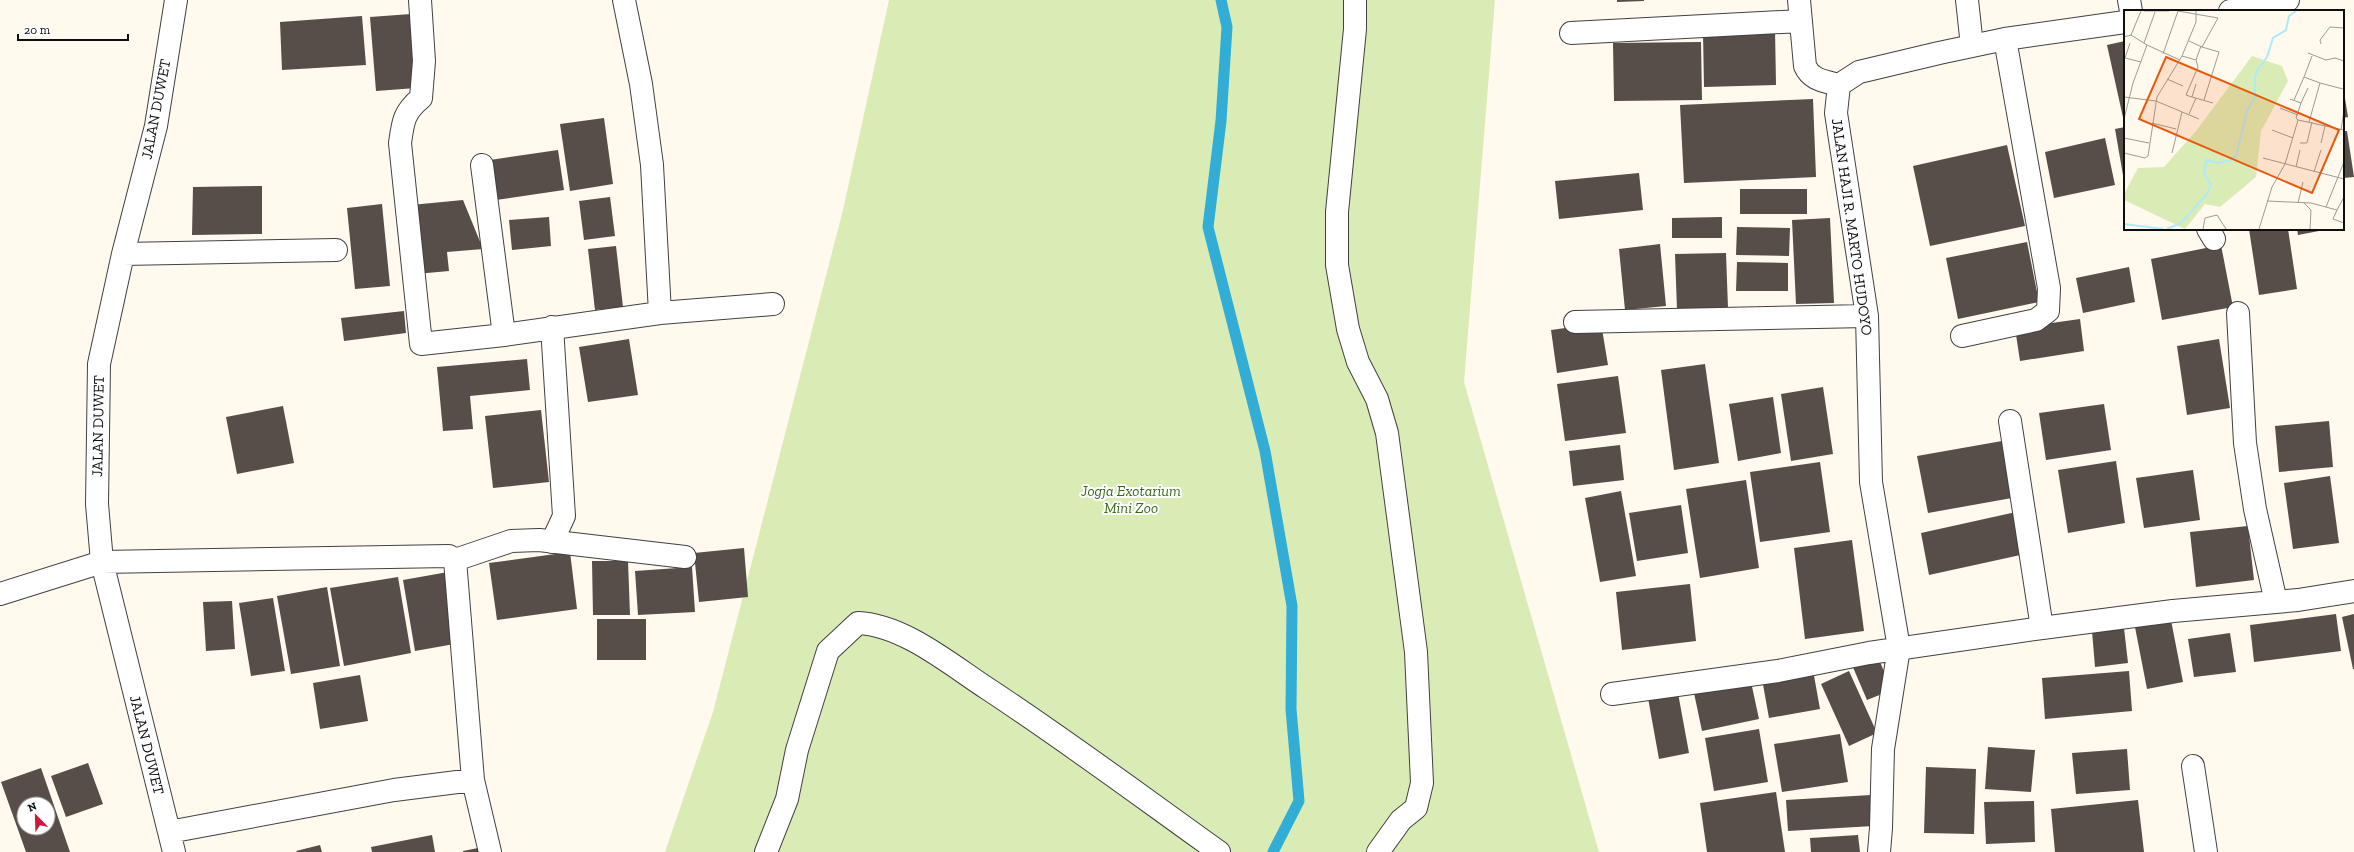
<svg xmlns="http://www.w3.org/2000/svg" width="2354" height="852" viewBox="0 0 2354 852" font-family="'Zilla Slab',serif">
<rect width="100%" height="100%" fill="#fff9ee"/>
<path fill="#daecb5" d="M889,0H1495L1464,382L1599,852H665L713,712L843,210Z"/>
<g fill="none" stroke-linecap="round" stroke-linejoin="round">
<path stroke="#31add6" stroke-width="11" d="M1221,0L1227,27L1221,121L1208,227L1265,451L1292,606L1291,709L1299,801L1273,852"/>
</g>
<path fill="#574d49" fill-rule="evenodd" d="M1617,0H1644V1L1617,2Z
M411,14L416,88L376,91L370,17Z
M362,16L366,65L282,70L280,22Z
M1775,29L1776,85L1704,87L1703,32Z
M2125,41V122H2124L2107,45Z
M1701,42L1702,100L1614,101L1613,43Z
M2343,86L2348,117L2343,118Z
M1813,99L1816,177L1684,183L1680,105Z
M604,118L613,184L570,191L560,124Z
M2125,127V181H2124L2115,129Z
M2343,131H2347L2354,177L2343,178Z
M2105,138L2115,185L2054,198L2045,152Z
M2007,145L2025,226L1930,246L1913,166Z
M558,150L564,190L496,200L490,160Z
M1639,173L1643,210L1559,219L1555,181Z
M262,186V234L192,235L193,187Z
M1740,189H1807V214H1740Z
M610,197L615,236L584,240L579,201Z
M463,200L483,249L447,252L449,271L416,274L411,205Z
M382,204L390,286L355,289L347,208Z
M549,217L551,246L512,250L509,220Z
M1722,217V238H1672V218Z
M1830,218L1834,303L1796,304L1792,220Z
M1737,227L1790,228L1789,256L1736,255Z
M2249,229H2288L2297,289L2259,295Z
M2297,229H2324V230L2298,235Z
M2027,242L2039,302L1958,319L1946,258Z
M1660,244L1666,306L1625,310L1619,249Z
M2221,245L2233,307L2162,320L2151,259Z
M616,246L623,307L595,310L588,249Z
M1726,253L1728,308L1677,310L1675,254Z
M1737,262L1788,263V291H1736Z
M2129,267L2135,302L2083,313L2076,278Z
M404,311L406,333L344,341L341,318Z
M2080,319L2084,351L2020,361L2015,328Z
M1601,323L1608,365L1557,373L1551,330Z
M629,339L638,395L588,402L579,347Z
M2219,339L2230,408L2187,415L2177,346Z
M527,359L530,390L470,396L473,429L443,431L437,367Z
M1705,364L1719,463L1674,470L1661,370Z
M1618,376L1626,433L1565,441L1557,384Z
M1823,387L1833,454L1791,461L1781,394Z
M1773,397L1781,453L1738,461L1729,404Z
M2104,404L2111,450L2046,460L2039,413Z
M283,406L294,463L237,474L226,417Z
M541,410L549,482L493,488L485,416Z
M2329,421L2333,467L2279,472L2275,426Z
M2002,441L2012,498L1928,513L1917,456Z
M1620,445L1624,480L1573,486L1569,451Z
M2116,461L2125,523L2068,533L2058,470Z
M1820,462L1830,532L1760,542L1750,472Z
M2193,470L2200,520L2144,528L2136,478Z
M2330,476L2339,543L2293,549L2284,483Z
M1746,480L1759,568L1700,578L1686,489Z
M1621,491L1636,576L1600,582L1585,498Z
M1681,505L1688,553L1637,561L1629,513Z
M2016,512L2025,554L1929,575L1921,533Z
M2248,526L2254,580L2196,587L2190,532Z
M1852,540L1864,631L1805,639L1794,548Z
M744,548L748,597L699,602L694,553Z
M570,552L577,609L497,620L489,563Z
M592,561H628L630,615H593Z
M692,567L695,612L638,615L635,571Z
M448,572L460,643L415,651L403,580Z
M398,577L411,653L344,666L330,588Z
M1690,584L1696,641L1622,650L1616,592Z
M327,587L340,666L291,674L277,596Z
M273,598L285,671L251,676L239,603Z
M232,601L235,649L206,651L203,602Z
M2336,614L2341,651L2254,662L2250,625Z
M2354,614V669H2353L2342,617Z
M2170,615L2183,682L2147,689L2134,622Z
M597,619H646V660H597Z
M2124,628L2128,663L2095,667L2092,631Z
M2230,633L2236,672L2194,677L2188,639Z
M1877,655L1892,690L1867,700L1852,665Z
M1813,670L1820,709L1769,718L1762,679Z
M1849,671L1877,733L1849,746L1821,684Z
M2129,671L2132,711L2045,719L2042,678Z
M360,675L368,721L320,729L313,683Z
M1751,682L1759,719L1702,731L1694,693Z
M1678,693L1689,753L1659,759L1648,698Z
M1759,729L1768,782L1714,791L1705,738Z
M1840,734L1848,782L1782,792L1774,744Z
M1988,747L2035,750L2031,792L1985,789Z
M2127,749L2130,790L2076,794L2072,753Z
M88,763L103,804L66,817L51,776Z
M1926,767L1976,769L1974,834L1924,833Z
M41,768L70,852H26L1,782ZM24,804H48V828H24Z
M1776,792L1785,852H1707L1700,803Z
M1871,795L1873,826L1788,831L1786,800Z
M2138,800L2144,852H2055L2051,809Z
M2034,801L2035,842L1986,844L1984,802Z
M432,835L435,852H372L371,847Z
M1858,835L1860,852H1811L1810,838Z
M320,845L322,852H297L296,851Z
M478,848L479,852H463V851Z"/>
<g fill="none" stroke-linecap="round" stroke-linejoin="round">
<g stroke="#414141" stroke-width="24">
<path id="lane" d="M1355,0V29L1337,212V265L1348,329L1358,362L1377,399L1387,433L1416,652L1422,783L1416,808L1401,820L1378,852
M2129,0L2131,11
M766,852L787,799L797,750L828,651L858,623C904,625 951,665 988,689C1067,741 1142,797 1219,852"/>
</g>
<g stroke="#414141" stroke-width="24">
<path id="street" d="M420,0L424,61L421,98C404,112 403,121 400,143L421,344L504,335
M624,0L641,84L652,165L660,313
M1799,0L1805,66C1811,80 1824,81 1839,85
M1967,0L1972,46
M2230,11L2288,0
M1571,33L1801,21
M482,165L504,335L660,313L773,304
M2208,229L2214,239
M123,254L336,250
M2238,313L2245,443L2255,509L2276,602
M1575,322L1867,316
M1962,336L2036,320L2048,311L2049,288L2005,39
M2010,421L2042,628
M552,542L564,516L552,327
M455,560L511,541L539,540L685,557
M0,594L102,562L449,556L455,560L473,780L490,852
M1612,694L1778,671L1869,653L2042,628L2173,611L2298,600L2354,591
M2193,766L2206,852
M169,832L394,790L473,780
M174,852L102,562L97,504L99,364L123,254L156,126L176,0
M1879,852L1881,828L1883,749L1899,648L1871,482L1867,316L1836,113L1839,85L1859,72L1939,53L2005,39L2125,22"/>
</g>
<use href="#lane" stroke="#fff" stroke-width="22"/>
<use href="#street" stroke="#fff" stroke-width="22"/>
</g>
<g text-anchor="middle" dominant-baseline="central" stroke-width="4" stroke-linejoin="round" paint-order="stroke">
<g font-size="15" fill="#0e0e0e" stroke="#fff">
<text transform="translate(156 109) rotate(-79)">JALAN DUWET</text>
<text transform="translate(1852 227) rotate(82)">JALAN HAJI R. MARTO HUDOYO</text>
<text transform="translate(98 426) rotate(-89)">JALAN DUWET</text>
<text transform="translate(147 745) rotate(76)">JALAN DUWET</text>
</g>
<g font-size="15" font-style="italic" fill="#366a19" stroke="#fff">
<text x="1131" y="491">Jogja Exotarium<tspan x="1131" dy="17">Mini Zoo</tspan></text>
</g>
</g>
<g transform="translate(2124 10)">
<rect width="220" height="220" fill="#fff9ee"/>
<path d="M128,46L158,56L164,71L137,121L132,167L96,197L81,194L61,219L0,190V184L14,158L40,157L72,121Z" fill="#daecb5"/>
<path fill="none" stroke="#afe9fa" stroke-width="2" d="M0,214L39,219M43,219L57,213L83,184L87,174L80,163L82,150L94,153L107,150L112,146L123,101L131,87V66L134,59L143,47L149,28L162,20L165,6L172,1"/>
<path fill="none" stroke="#9f9b94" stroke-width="1" d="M20,1H45M54,1L94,8L78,37L65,31M0,27L7,25L17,1M6,33L1,48L17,52M20,33L31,2M197,34L196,30L206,17L220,18M23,35L56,50M78,37L95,42L80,90M184,43L202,50L211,48L220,51M39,44L54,1M58,46L72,50M43,69L59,76M196,73L219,79M72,74L68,87L89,93M0,87L32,91L75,109M68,87L62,85L74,57L72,50L77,36M166,89L177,93L172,108L174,110M170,90L180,67M177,93L184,78M156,98L174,105M65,104L72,88M0,109L9,73L23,35L7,25M185,112L196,73L180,67L188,46M28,113L52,119M148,120L169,128M217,120L220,101M0,128L25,133M176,133H183L188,112M197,133L201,116M0,143L21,148L24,146L33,87L58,46L72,12V1M48,143L58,102M139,148L220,169M172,157L176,140M190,162L197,140M143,191L187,193L213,200L220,187M179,192L187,200L186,219M174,193L179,172M202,197L220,152M213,200L209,209L220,213M79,219L81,208L93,205L102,219M135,219L148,177L161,154L174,110L220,120"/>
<path fill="#e8590c" fill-opacity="0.15" stroke="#e8590c" stroke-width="2" d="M42,47L215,120L188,183L15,109Z"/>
<rect width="220" height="220" fill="none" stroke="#0e0e0e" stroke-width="2"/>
</g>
<g transform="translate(36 816) rotate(337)"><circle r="19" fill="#ffffff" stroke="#9f9f9f"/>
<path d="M0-3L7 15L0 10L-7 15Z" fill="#c71c3e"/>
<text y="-6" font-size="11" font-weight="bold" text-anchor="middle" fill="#0e0e0e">N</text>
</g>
<path d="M18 34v6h110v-6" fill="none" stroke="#0e0e0e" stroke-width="2"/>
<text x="24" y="34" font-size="12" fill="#0e0e0e" stroke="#ffffff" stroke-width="3" paint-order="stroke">20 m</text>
</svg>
